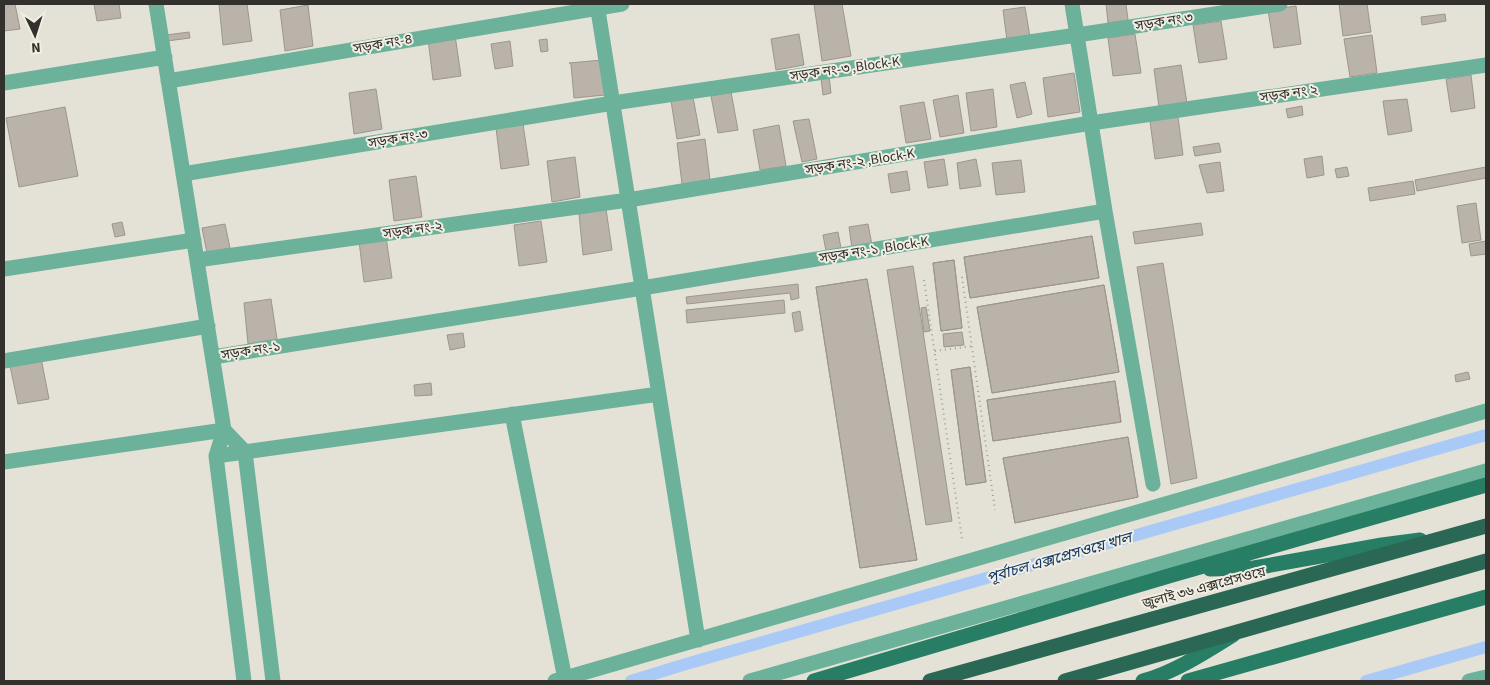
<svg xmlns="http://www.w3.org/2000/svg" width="1490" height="685" viewBox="0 0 1490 685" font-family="'Source Sans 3','Noto Sans Bengali',sans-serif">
<rect width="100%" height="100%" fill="#e4e1d6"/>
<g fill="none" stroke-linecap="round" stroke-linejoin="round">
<path stroke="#a9caf6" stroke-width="12" d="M631,681L686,664L1486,435
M1366,681L1486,647"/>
</g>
<path fill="#bab3aa" stroke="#9d968e" d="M4,4H15L20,29L4,31Z
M94,4H119L121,18L97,21Z
M219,4H247L252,41L223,45Z
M814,4H842L851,56L822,61Z
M1106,4H1126L1128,20L1108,23Z
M1339,4H1367L1371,32L1343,36Z
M308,5L313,46L285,51L280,10Z
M1296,6L1301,44L1274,48L1268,10Z
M1025,7L1030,37L1007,40L1003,10Z
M1445,14L1446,21L1422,25L1421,17Z
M1221,21L1227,59L1199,63L1193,25Z
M189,32L190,38L167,41L166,35Z
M799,34L804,65L776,70L771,39Z
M1135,34L1141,73L1113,76L1108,38Z
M455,35L461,76L433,80L428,39Z
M1372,35L1377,73L1350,77L1344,39Z
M547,39L548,51L541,52L539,40Z
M510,41L513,66L495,69L491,44Z
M602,60L605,95L574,98L571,64L569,63Z
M1181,65L1187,103L1159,107L1154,69Z
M1074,73L1080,112L1048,117L1043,78Z
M1471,75L1475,108L1451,112L1446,79Z
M829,76L831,93L823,95L821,78Z
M1025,82L1032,114L1017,118L1010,85Z
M376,89L382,129L354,134L349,93Z
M993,89L997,127L971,131L966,93Z
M731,92L738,130L718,133L711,96Z
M958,95L964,133L940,137L933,100Z
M693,97L700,135L677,139L671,101Z
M1407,99L1412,131L1388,135L1383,101Z
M924,102L931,139L906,143L900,106Z
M1302,106L1303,115L1288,118L1286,109Z
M65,107L78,176L19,187L6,118Z
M1178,117L1183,155L1155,159L1150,121Z
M809,119L817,159L802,162L793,121Z
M523,124L529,165L501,169L496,128Z
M779,125L786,166L760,170L753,130Z
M705,139L710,180L682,184L677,143Z
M1219,143L1221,152L1195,156L1193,147Z
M1322,156L1324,175L1307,178L1304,159Z
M575,157L580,197L552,202L547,161Z
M944,159L948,185L928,188L924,162Z
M976,159L981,186L960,189L957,163Z
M1021,160L1025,192L996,195L992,163Z
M1220,162L1224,191L1207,193L1199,165Z
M1347,167L1349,176L1337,178L1335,169Z
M1486,167V178L1417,191L1415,180Z
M907,171L910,190L891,193L888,174Z
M416,176L422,217L394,221L389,180Z
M1413,181L1415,194L1370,201L1368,188Z
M1476,203L1481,240L1462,243L1457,206Z
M606,209L612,250L583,255L579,214Z
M541,221L547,262L519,266L514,225Z
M122,222L125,235L115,237L112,224Z
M1201,223L1203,235L1135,244L1133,232Z
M225,224L230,248L207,253L202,228Z
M868,224L872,245L852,248L849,227Z
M838,232L841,248L826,251L823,235Z
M1092,236L1099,278L970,298L964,257Z
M1092,236L1099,278L970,298L964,257Z
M386,237L392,278L364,282L359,241Z
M1486,241V254L1471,256L1469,244Z
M954,260L962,328L941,331L933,263Z
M954,260L962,328L941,331L933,263Z
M1163,263L1197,478L1171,484L1137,267Z
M913,266L952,521L926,525L887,270Z
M867,279L917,560L860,568L816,287Z
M867,279L917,560L860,568L816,287Z
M798,284L799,298L791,300L790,293L687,304L686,297Z
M1104,285L1119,372L992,393L977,307Z
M1104,285L1119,372L992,393L977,307Z
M271,299L277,339L248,344L244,303Z
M784,300L785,313L687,323L686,310Z
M926,307L930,331L924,332L921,308Z
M800,311L803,330L795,332L792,313Z
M962,332L964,345L944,347L943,334Z
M463,333L465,347L450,350L447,335Z
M41,358L49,399L18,404L10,366Z
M970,367L986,482L966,485L951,370Z
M970,367L986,482L966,485L951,370Z
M1468,372L1470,379L1456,382L1455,375Z
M1115,381L1121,422L993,441L987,400Z
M1115,381L1121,422L993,441L987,400Z
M431,383L432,395L415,396L414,385Z
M1128,437L1138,497L1015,523L1003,458Z
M1128,437L1138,497L1015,523L1003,458Z"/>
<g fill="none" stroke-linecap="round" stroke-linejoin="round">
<path stroke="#a19e96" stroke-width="2" stroke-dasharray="1 4" stroke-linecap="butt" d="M962,277L995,510
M924,280L962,539
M935,351L972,346"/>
<path stroke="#6cb29a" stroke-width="15" d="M156,4L224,430L216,456L244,681
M597,4L698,640
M1072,4L1105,211L1153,484
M168,81L622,4
M4,83L165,57
M183,174L613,103L1077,35L1280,4
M197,260L628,200L1091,123L1486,65
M4,269L194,240
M213,357L642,288L1105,211
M4,361L208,326
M512,414L565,679
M224,430L245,452L273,681
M216,456L659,394
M4,462L224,430
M555,681L1486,411
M750,681L1486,471
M1469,681L1486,677"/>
<path stroke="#287e65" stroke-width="15" d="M1210,569L1254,568L1382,545L1420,540
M814,681L1172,575L1486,485
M1143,681C1175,672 1204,653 1233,635
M1188,681L1486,597"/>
<path stroke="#2a6855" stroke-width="15" d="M930,681L1486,526
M1065,681L1486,561"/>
</g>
<g text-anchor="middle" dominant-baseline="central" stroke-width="4" stroke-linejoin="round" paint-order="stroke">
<g font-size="14" fill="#33312d" stroke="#f1eee3">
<text transform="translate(1164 22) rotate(-9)">সড়ক নং ৩</text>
<text transform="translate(383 44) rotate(-10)">সড়ক নং-৪</text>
<text transform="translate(845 69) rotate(-8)">সড়ক নং-৩ ,Block-K</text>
<text transform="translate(1289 94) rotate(-8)">সড়ক নং ২</text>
<text transform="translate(398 139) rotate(-9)">সড়ক নং-৩</text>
<text transform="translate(860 162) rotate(-9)">সড়ক নং-২ ,Block-K</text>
<text transform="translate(413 230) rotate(-8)">সড়ক নং-২</text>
<text transform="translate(874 250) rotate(-9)">সড়ক নং-১ ,Block-K</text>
<text transform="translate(251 351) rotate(-9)">সড়ক নং-১</text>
<text transform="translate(1204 588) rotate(-15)">জুলাই ৩৬ এক্সপ্রেসওয়ে</text>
</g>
<g font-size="15" font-style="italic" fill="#143865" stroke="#f1eee3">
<text transform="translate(1059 558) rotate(-16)">পূর্বাচল এক্সপ্রেসওয়ে খাল</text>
</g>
</g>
<rect width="1490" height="685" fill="none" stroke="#33312d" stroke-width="10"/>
<g transform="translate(35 35) rotate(176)" stroke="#f1eee3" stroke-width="4" paint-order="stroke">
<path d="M0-4L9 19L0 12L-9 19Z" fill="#33312d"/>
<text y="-8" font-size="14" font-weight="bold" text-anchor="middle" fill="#33312d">N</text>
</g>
</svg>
